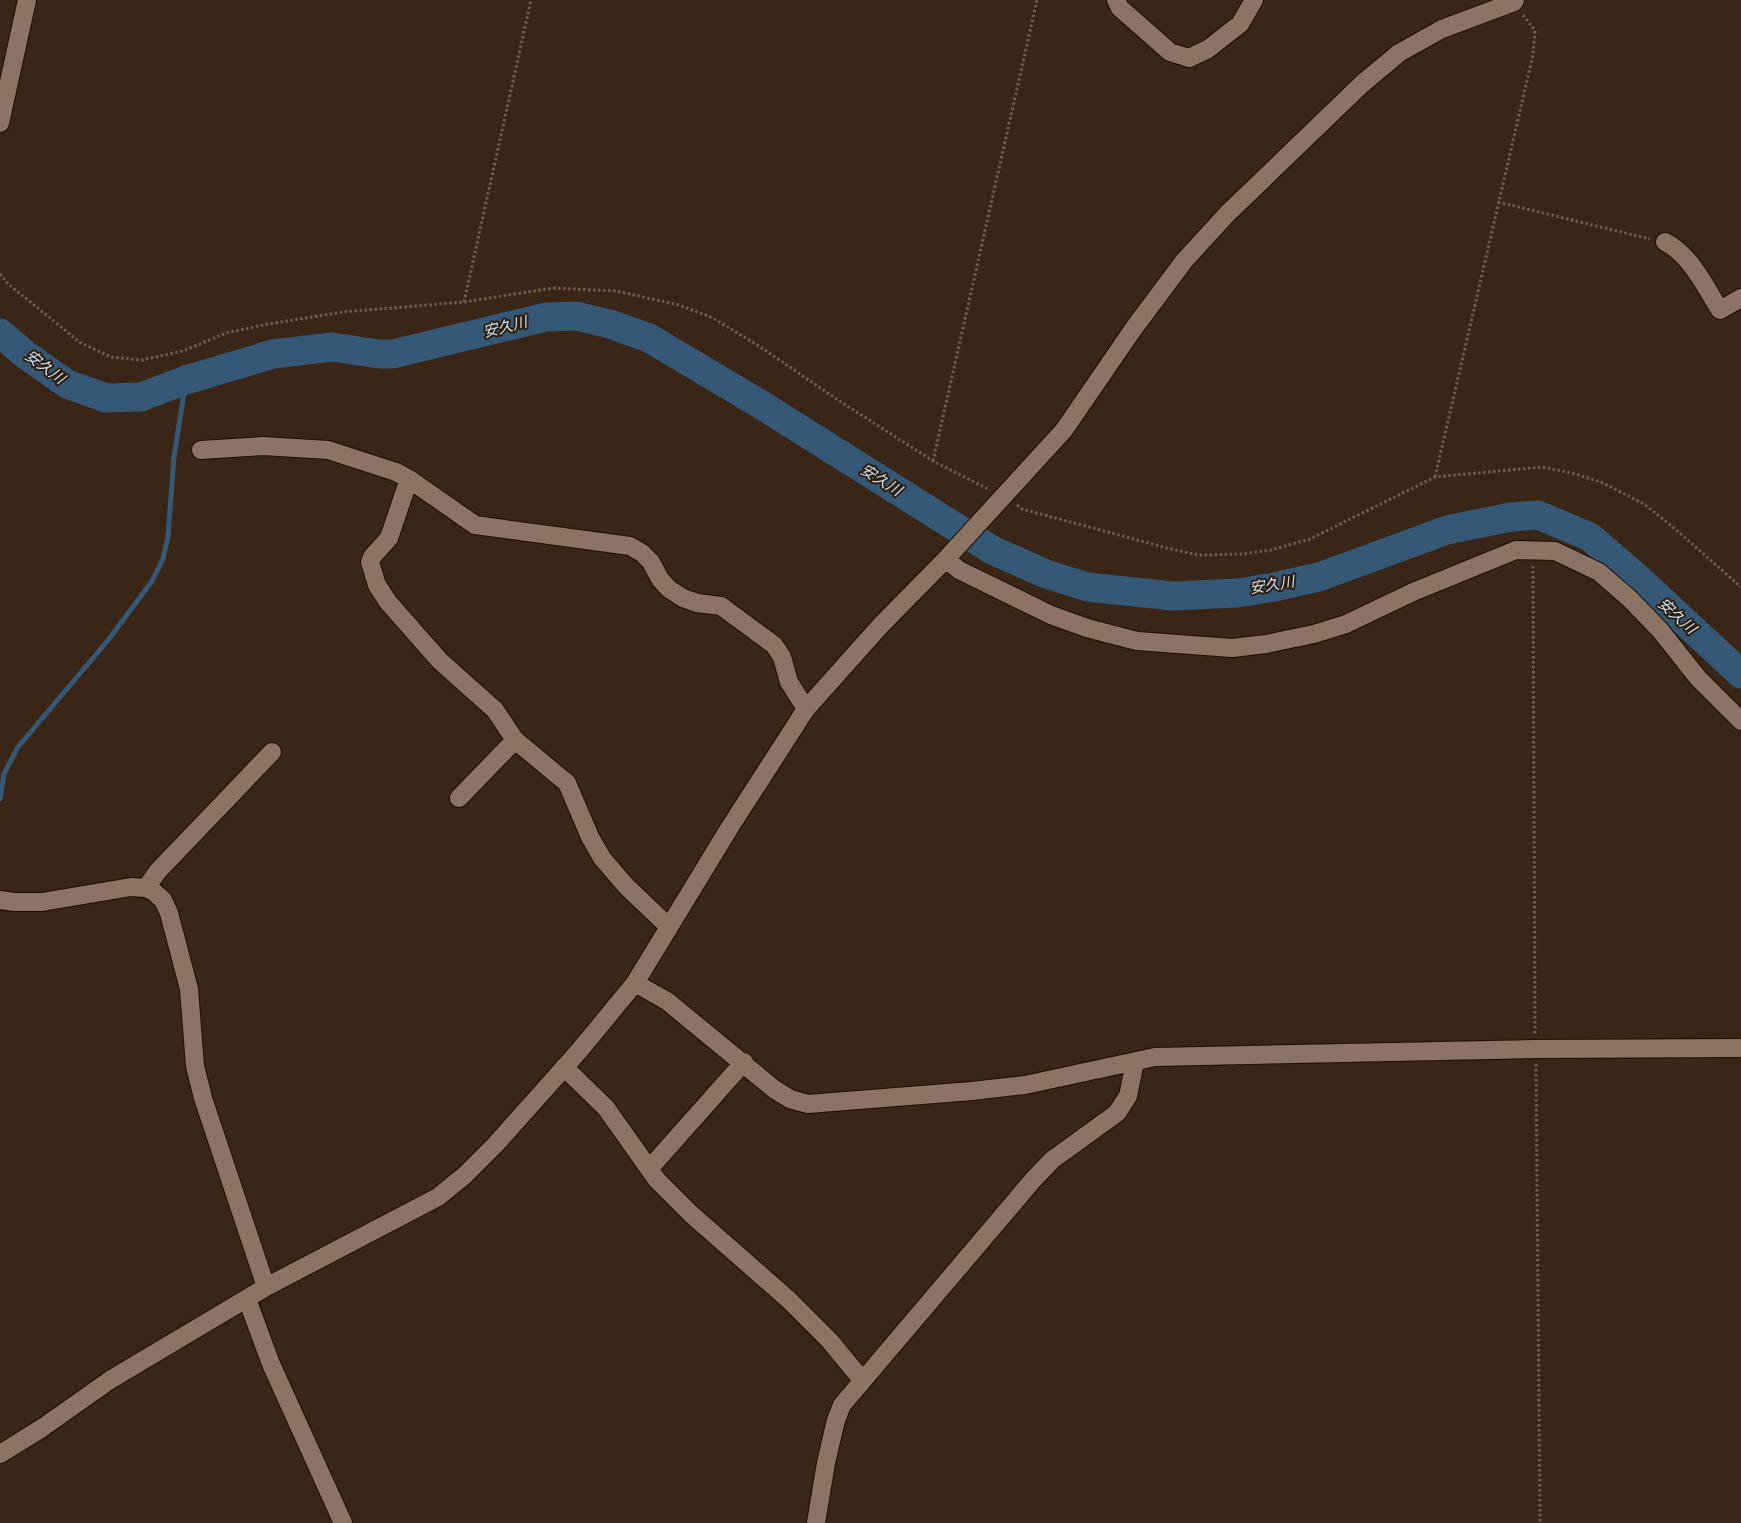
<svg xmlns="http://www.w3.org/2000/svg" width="1741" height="1523" viewBox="0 0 1741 1523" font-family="Karla,'Noto Sans JP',sans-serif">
<rect width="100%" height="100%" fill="#392617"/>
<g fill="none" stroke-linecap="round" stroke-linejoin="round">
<path stroke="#345875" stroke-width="5" d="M0,799L4,774L18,747L109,639L152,581L163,559L168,536L174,457L186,380"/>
<path stroke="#345875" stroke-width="29" d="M0,333L26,355L67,384L106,398L141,397L186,380L273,354L332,347L379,354H393L546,317L576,316L610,324L649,338L760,404L992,550L1046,574L1087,587L1173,596L1238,593L1274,587L1319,577L1447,530L1511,517L1538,515L1590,537L1642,582L1741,674"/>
<g stroke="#200f02" stroke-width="20">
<path id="minor" d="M1116,0L1120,8L1170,52L1189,58L1208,49L1240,24L1254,0
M0,123L27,0
M1665,242C1691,255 1705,287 1720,310L1741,298
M201,450L263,446L328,450L396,472L409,479L475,525L630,546L642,553L651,562L660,579L669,589L683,598L697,603L721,606L774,645L782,657L789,682L806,709
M409,479L389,538L372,557L370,562L377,585L388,602L440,661L495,710L515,740L567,783L590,837L602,858L626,886L668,926
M946,559L959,570L1051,615L1087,628L1137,641L1232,648L1266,644L1314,634L1346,624L1413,592L1516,550L1555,551L1599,572L1630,599L1660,630L1698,678L1741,721
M459,798L515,740
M146,888L158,871L272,752
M0,900L14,902H42L131,887L146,888L154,892L163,900L169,913L189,989L195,1066L203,1098L266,1287
M635,983L667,1001L774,1089L790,1099L808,1104L972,1091L1025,1085L1155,1057L1536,1049L1741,1048
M564,1067L606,1108L657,1180L691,1214L789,1300L830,1341L862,1380
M649,1169L744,1062
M247,1299L271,1364L343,1523
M0,1454L42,1428L110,1380L266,1287L438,1197L465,1175L495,1145L579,1051L635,983L730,827L806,709L881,625L946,559L1064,430L1134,328L1184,261L1227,214L1362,84L1399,53L1442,29L1514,2L1515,0
M816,1523L826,1463L836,1420L842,1405L1033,1180L1052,1160L1117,1113L1128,1096L1135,1062"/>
</g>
<path stroke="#6e5d50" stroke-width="3" stroke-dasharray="2.5 2.5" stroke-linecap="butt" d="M1498,202L1650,239
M0,274L8,284L81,343L111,357L142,360L183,351L226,333L268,324L343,312L464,302L553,288L616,291L679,305L711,317L759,346L838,400L933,461L990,490
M464,302L531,0
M933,461L1037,0
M1435,477L1533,55L1535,30L1523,15
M1017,505L1022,509L1167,548L1198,555L1243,554L1271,550L1310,539L1435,477L1542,467L1572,473L1601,482L1644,504L1674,528L1741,587
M1533,566L1535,1035
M1536,1064L1540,1523"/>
<use href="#minor" stroke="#8b7463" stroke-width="18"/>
</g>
<g text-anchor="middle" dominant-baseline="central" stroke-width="4" stroke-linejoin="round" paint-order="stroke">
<g font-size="15" font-style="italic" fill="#cde5f9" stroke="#2f1d0e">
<text transform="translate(505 327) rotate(-14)">安久川</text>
<text transform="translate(45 367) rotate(37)">安久川</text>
<text transform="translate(881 480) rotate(32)">安久川</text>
<text transform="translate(1272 585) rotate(-9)">安久川</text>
<text transform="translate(1677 616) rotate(42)">安久川</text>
</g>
</g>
</svg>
